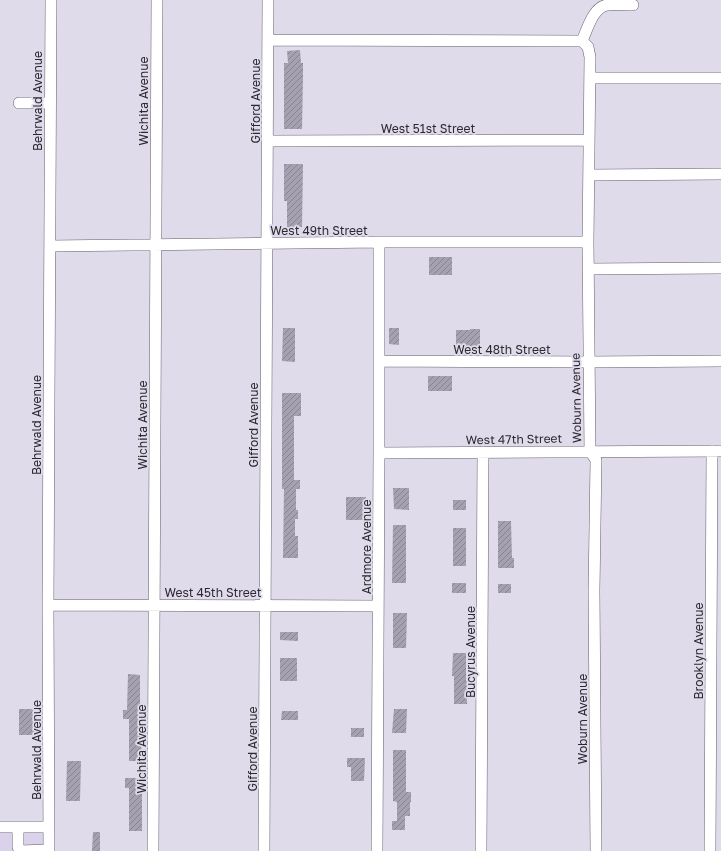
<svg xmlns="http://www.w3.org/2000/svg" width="721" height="851" viewBox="0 0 721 851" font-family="'Golos Text',sans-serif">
<defs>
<pattern id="building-hatch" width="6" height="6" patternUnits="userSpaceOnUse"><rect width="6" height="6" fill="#a6a1b0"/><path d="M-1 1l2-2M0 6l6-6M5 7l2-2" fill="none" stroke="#878390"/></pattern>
</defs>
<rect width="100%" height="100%" fill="#e0dbeb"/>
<path fill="#dad2ea" d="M0,824L55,825V851H0Z"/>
<path fill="url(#building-hatch)" d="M300,50L301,63H303V77L302,129H284V63H288L287,51Z
M284,164H303L302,227H300V229H287V201H284Z
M429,257H452V275H429Z
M283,328H295V362L282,361Z
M389,328H399V345L389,344Z
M470,329H480V347H456V330H470Z
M428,376H452V391H428Z
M282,393H301V416H294V480H300V489H296V510H298V519H295V536H298V558H283L284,489H282Z
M393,488H409V510L394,509Z
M346,497H366V520H346Z
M453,500H466V510H453Z
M498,521H511L512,558H514V568H498Z
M393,525H406V583H392Z
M453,528H466V566H453Z
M452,583H466V593H452Z
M498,584H511V593H498Z
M393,613H407L406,648H393Z
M280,632H298V641L280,640Z
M453,653H466V681H467V704H454V676H452Z
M280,658H297V681H280Z
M128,674L140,675V726H142L141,761H129V719H123V710H127Z
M19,709H35V735H19Z
M394,709H407L406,733H392Z
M282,711H298V720H281Z
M351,728H364V737H351Z
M393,750H406V792H411V802H410V816H405V830H392V821H397V802L393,801Z
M347,758H365L364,781H351V767H347Z
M67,761H81L80,801H66Z
M125,778H142V831H129V788H125Z
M93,832H100V851H92Z"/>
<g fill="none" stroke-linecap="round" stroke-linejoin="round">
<g stroke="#635e6c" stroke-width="12">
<path id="minor" d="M268,40L582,41
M582,41L588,47L590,57L588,242L590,451L596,460L594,591L596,851
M582,41C587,30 593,7 607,5C615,4 624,5 633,5
M590,78H721
M19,103H50
M268,141L589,140
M590,175L721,174
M50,246L379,242H588
M588,269L721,268
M379,361L588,362L721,361
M379,453L721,451
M48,605L378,606
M0,827H49
M18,827V847L20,851L49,850
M49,851L48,605L51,0
M153,851L157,0
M264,851L268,0
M377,851L379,453V242
M481,851L483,452
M710,851L712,451"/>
</g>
<use href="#minor" stroke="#fff" stroke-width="11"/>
</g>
<g text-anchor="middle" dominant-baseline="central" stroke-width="3.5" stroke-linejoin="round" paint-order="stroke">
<g font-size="12" fill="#2b292f" stroke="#e0dbeb">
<text transform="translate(37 101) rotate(-90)">Behrwald Avenue</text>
<text transform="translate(143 101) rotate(-90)">Wichita Avenue</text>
<text transform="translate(255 101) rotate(-90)">Gifford Avenue</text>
<text x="428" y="128">West 51st Street</text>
<text x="319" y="230">West 49th Street</text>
<text x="502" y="349">West 48th Street</text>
<text transform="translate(576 398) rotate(-91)">Woburn Avenue</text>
<text transform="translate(36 425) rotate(-90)">Behrwald Avenue</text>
<text transform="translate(142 425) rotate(-90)">Wichita Avenue</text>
<text transform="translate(253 425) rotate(-90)">Gifford Avenue</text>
<text transform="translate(514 439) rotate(-1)">West 47th Street</text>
<text transform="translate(366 547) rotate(-90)">Ardmore Avenue</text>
<text x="213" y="592">West 45th Street</text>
<text transform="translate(698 651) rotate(-90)">Brooklyn Avenue</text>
<text transform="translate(470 652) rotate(-90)">Bucyrus Avenue</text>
<text transform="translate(582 719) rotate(-90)">Woburn Avenue</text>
<text transform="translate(141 749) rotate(-90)">Wichita Avenue</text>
<text transform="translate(252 749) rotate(-90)">Gifford Avenue</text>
<text transform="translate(36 750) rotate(-90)">Behrwald Avenue</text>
</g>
</g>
</svg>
